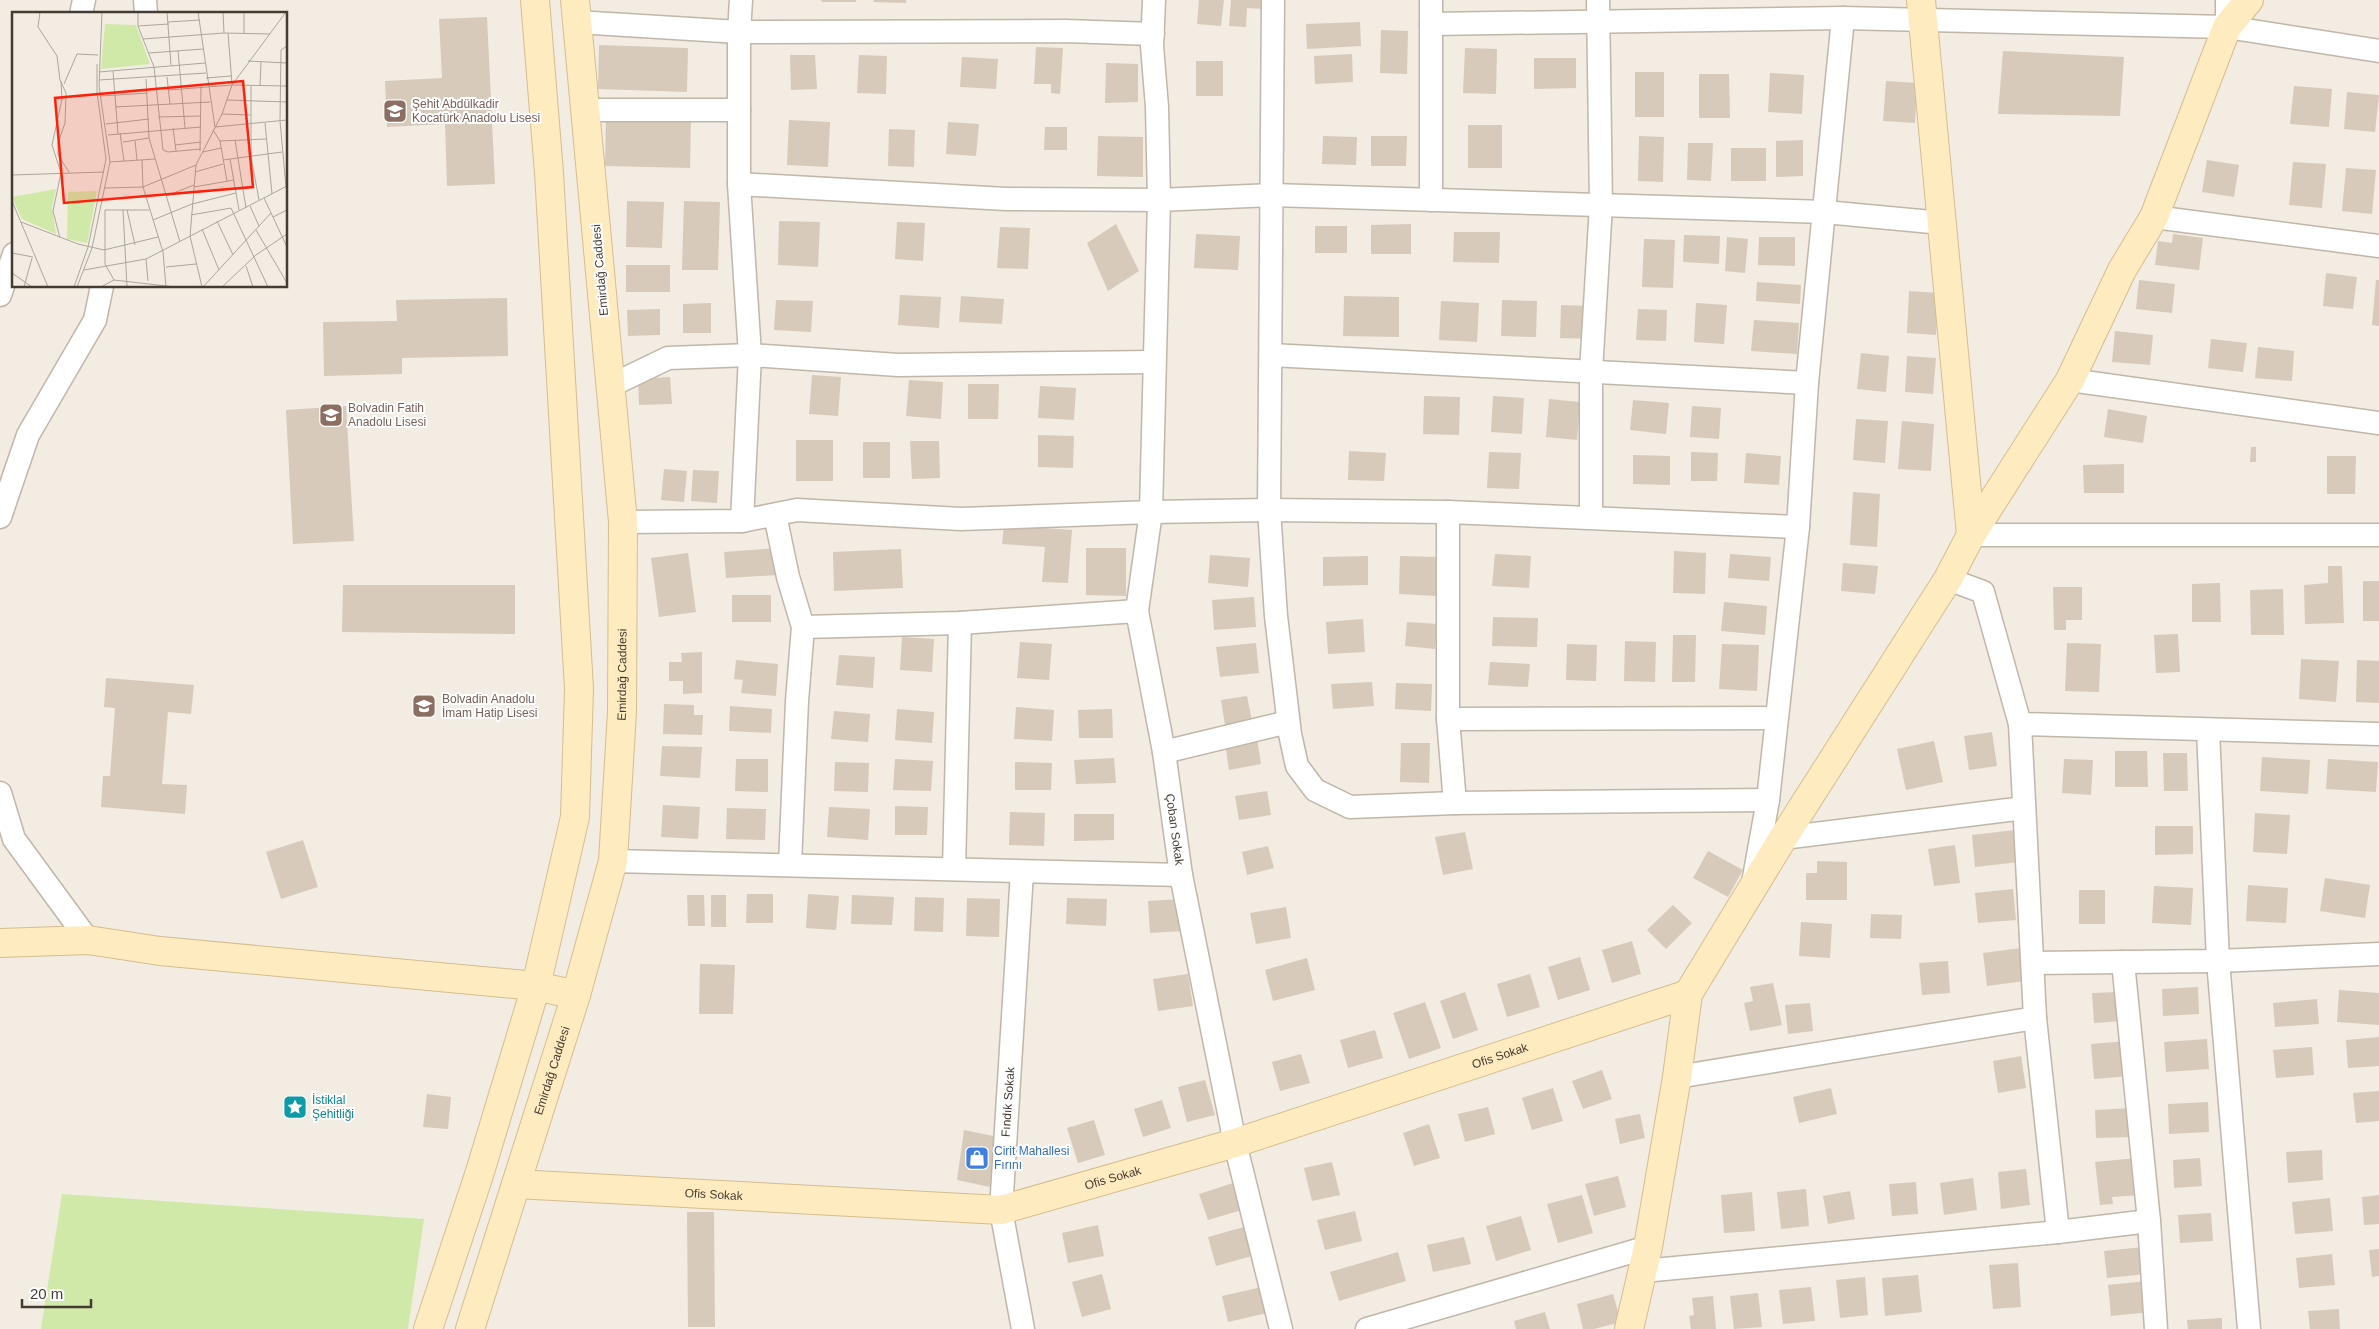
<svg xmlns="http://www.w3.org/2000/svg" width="2379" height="1329" viewBox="0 0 2379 1329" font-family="Arial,sans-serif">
<rect width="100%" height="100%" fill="#f2ece2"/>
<path fill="#d0e9a8" d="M62,1194L424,1219L408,1329H41Z"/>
<path fill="#d7caba" d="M821,0H856V2H822Z
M874,0H906V3L873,2Z
M1199,0H1224L1221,26L1197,24Z
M1231,0H1264L1263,9L1247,8L1246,27L1229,26Z
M487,17L495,184L447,186L445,124L387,127L385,81L442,78L439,19Z
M1360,22L1361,46L1307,49L1306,24Z
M1381,30L1408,31L1407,74L1380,73Z
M599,45L688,48L687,92L598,89Z
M1036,47L1063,48L1060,94L1051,93V84H1034Z
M1465,48L1497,49L1496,94L1463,93Z
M2003,51L2124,57L2120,116L1998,114Z
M1352,54L1353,82L1315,84L1314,56Z
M790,55H815L817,89L791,90Z
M859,55L887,56L886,94L857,93Z
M962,57L998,59L996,89L960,87Z
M1534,58H1576V88L1534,89Z
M1196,61H1223V96H1196Z
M1106,63L1138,64V102L1105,103Z
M1635,72H1664V117H1635Z
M1770,73L1804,75L1802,114L1768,112Z
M1699,74H1729L1730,118H1699Z
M1886,81L1917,83L1915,123L1883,121Z
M2294,86L2332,89L2329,127L2290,124Z
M2347,92L2379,95L2375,132L2344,129Z
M606,115L691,116L690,168L605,166Z
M789,120L830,122L828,167L787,165Z
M948,122L979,124L976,156L946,154Z
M1468,125H1502V168H1468Z
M1045,127H1067V150H1044Z
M889,129L915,130L914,167L888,166Z
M1098,136L1143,137V177L1097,176Z
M1323,136L1357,137L1356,165L1322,164Z
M1371,136H1407L1406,166H1371Z
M1639,136L1664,137L1663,182L1638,181Z
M1803,140V176L1776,177V141Z
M1688,143H1713L1711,181L1687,180Z
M1731,148H1766V181H1731Z
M2207,160L2239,165L2234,197L2202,192Z
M2293,162L2326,164L2322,208L2289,205Z
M2346,168L2376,170L2372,214L2342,211Z
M627,201L664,202L662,248L626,247Z
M684,201L720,202L718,270H682Z
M779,221L820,222L818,267L778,265Z
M897,222L925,223L923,261L895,259Z
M1116,224L1139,271L1108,291L1087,243Z
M1411,224V254H1371V225Z
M1315,226H1347V253H1315Z
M1000,227L1030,228L1028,269L997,268Z
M1454,232H1500L1499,263L1453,262Z
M1196,234L1240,236L1238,270L1194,268Z
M2173,234L2203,238L2199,270L2155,265L2158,241L2172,243Z
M1684,235L1720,236L1719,264L1683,262Z
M1727,237L1748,239L1745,273L1725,271Z
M1759,237H1795V266L1758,265Z
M1644,239L1675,240L1673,288L1642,287Z
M626,265H670V292H626Z
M2326,273L2357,277L2353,309L2323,306Z
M2139,280L2175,284L2172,313L2136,309Z
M2376,280H2379V326L2372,325Z
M1757,282L1801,285L1800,304L1756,301Z
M1909,291L1938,293L1936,335L1907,333Z
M900,295L941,297L939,328L898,325Z
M961,296L1004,299L1002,324L959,322Z
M1344,296L1399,297V337L1343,336Z
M507,298L508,356L402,358V374L324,376L323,322L397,321L396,300Z
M776,300L813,301L811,332L774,330Z
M1502,300L1537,301L1536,337L1501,336Z
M1441,301L1479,303L1477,342L1439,340Z
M711,303V333H683V304Z
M1696,303L1727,305L1724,344L1694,342Z
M1561,305L1592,306L1591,339L1560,338Z
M660,309V335L628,336L627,310Z
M1638,309L1667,310L1666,341L1636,340Z
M1754,320L1799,323L1797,354L1751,351Z
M2115,331L2153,335L2150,365L2112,362Z
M2211,339L2247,343L2243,372L2208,368Z
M2258,347L2294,351L2292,381L2255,378Z
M1861,353L1889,356L1886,392L1857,389Z
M1907,356L1936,358L1933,394L1905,392Z
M812,375L841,377L838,416L809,414Z
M670,377L672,404L639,405L638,379Z
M909,380L943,382L941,419L906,416Z
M968,384H999L998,419H968Z
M1040,386L1076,388L1074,420L1038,418Z
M1424,396L1460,397L1459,435L1423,434Z
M1493,396L1524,398L1522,434L1491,432Z
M1549,399L1580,402L1577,440L1546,437Z
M1633,400L1669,403L1666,434L1630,430Z
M346,406L354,541L293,544L286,410Z
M1692,406L1721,408L1719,439L1690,437Z
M2108,409L2147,416L2143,443L2104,437Z
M1856,419L1888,421L1885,463L1853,460Z
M1902,421L1934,424L1931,471L1898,469Z
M1038,435L1074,436L1073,468L1038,467Z
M796,440H833V481H796Z
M910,441H939L940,478L912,479Z
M863,442H890V478H863Z
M2251,447H2256V462H2250Z
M1349,451L1386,453L1384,481L1348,480Z
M1489,452L1521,453L1519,489L1487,488Z
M1691,452L1718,453L1717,481H1691Z
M1746,453L1781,456L1779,485L1744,483Z
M1633,455L1670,456V485L1633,484Z
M2327,456H2356L2355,494H2327Z
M2124,464V493H2084L2083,465Z
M664,469L687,471L684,502L661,500Z
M693,470L719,471L717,503L691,501Z
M1853,492L1880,494L1877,547L1850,545Z
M1004,525L1072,530L1068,583L1042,582L1045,547L1002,544Z
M777,548L778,575L726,578L724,552Z
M1086,548H1126V596L1086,595Z
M901,549L903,588L834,591L833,552Z
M1674,551L1706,553L1705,594L1673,593Z
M688,553L696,612L659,617L651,558Z
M1495,554L1531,556L1529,588L1492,586Z
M1730,554L1771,557L1769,581L1728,578Z
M1210,555L1250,558L1248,587L1208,583Z
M1368,556V585L1323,586V557Z
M1400,556L1438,557L1437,596L1399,594Z
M1843,563L1878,566L1875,594L1841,591Z
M2328,566H2342L2344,623L2305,624L2304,585L2328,583Z
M2363,581H2379V621H2363Z
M2220,583L2221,622H2192V584Z
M343,585H515V634L342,632Z
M2053,587H2082V620H2066V630H2054Z
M2283,589L2284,635H2251L2250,590Z
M732,595H771V622H732Z
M1254,597L1256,627L1214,630L1212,600Z
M1724,602L1767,606L1765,635L1721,631Z
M1493,617L1538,618L1537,647L1492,646Z
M1363,619L1365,652L1328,654L1326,622Z
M1407,622L1438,624L1435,649L1405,646Z
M2178,634L2180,672L2156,673L2154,635Z
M1673,635H1696L1695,682H1672Z
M902,637L934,639L932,672L900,670Z
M1625,641L1656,642L1655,682L1624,681Z
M1020,642L1052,644L1049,680L1017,678Z
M1256,643L1259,673L1220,677L1216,647Z
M2067,643L2101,644L2099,692L2065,691Z
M1567,644L1597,645L1596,681L1566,680Z
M1722,644L1759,645L1757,691L1719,689Z
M702,652V693L683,694V681H669V662H682L681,653Z
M839,655L875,657L873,688L836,685Z
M2301,659L2339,661L2336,702L2299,699Z
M736,660L778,664L776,696L741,693L743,680L734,679Z
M2357,660L2379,661V703L2356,702Z
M1490,662L1530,664L1528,687L1488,685Z
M106,678L194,685L191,714L168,712L162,784L187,785L185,814L101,807L103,776H110L115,708L104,707Z
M1372,682L1374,706L1333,709L1331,684Z
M1396,683L1432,684L1431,711L1395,709Z
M1247,696L1252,721L1225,725L1221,700Z
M664,704L694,705V715H703L702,735L663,734Z
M730,706L772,709L771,733L729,731Z
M1016,707L1054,710L1052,741L1014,739Z
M897,709L934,712L932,743L895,740Z
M1112,709L1113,738H1079L1078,710Z
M834,711L870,714L868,742L831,739Z
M1992,732L1997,766L1969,770L1964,736Z
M1257,738L1261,764L1229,770L1225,743Z
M1934,741L1943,782L1906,790L1897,749Z
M1401,743H1430L1429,783L1400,782Z
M662,746L702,747L700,778L660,776Z
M2115,751H2147L2148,787H2115Z
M2163,753H2187L2188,791H2164Z
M2262,757L2310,760L2308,794L2260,791Z
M1114,758L1116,783L1076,784L1074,760Z
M736,759H768V792L735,791Z
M895,759L933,761L931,791L893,790Z
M2064,759L2093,760L2091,795L2062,793Z
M2328,759L2378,762L2376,792L2326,789Z
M835,762L869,763L868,792L834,791Z
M1015,762L1052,763L1051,790H1015Z
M1267,791L1271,815L1239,820L1235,796Z
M663,805L700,807L698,839L661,837Z
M895,806L928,807L927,835H895Z
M829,807L870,809L868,840L827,837Z
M727,808L766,809L765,840L726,839Z
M1010,812L1045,813L1044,846L1009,845Z
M2255,813L2290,815L2287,854L2253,852Z
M1074,814H1114V840L1074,841Z
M2155,826H2193V854L2155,855Z
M2015,830L2019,862L1975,867L1972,835Z
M1465,832L1473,869L1443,875L1435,837Z
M303,840L318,887L281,899L266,852Z
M1955,845L1960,883L1934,886L1928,849Z
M1268,846L1274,868L1247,875L1242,852Z
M1708,851L1743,870L1728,897L1693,878Z
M1817,861L1847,862V900H1806V873H1817Z
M2325,878L2370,885L2365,918L2320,911Z
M2248,885L2288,888L2286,923L2246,921Z
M2154,886L2193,888L2191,925L2152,923Z
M2013,889L2016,920L1978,923L1975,893Z
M2079,890H2105V924H2079Z
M747,894H773V923H746Z
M808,894L839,896L836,930L806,928Z
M687,895H704L705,926H688Z
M711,895H726V927H711Z
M852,895L894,897L892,925L851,924Z
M915,897L944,898L943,932L914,931Z
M967,898L1000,899L999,937L966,936Z
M1067,898L1107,899L1106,926L1066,924Z
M1182,899L1184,931L1150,933L1148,901Z
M1673,905L1692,923L1666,949L1647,930Z
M1286,907L1291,938L1256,944L1250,913Z
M1871,914L1902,915L1901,939L1870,938Z
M1801,922L1832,924L1830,958L1799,956Z
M1632,941L1641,974L1612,983L1602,950Z
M2021,948L2025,981L1987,986L1983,953Z
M1580,957L1590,990L1558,1000L1548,967Z
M1307,958L1315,990L1273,1001L1265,970Z
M1948,961L1950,993L1922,995L1919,963Z
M700,964L735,965L733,1014H699Z
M1188,974L1193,1006L1158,1011L1153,979Z
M1530,974L1540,1007L1507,1017L1497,984Z
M1773,983L1782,1025L1750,1031L1744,1003L1753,1001L1750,987Z
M2198,987L2199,1014L2163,1016L2162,989Z
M2339,990L2379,993V1025L2337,1022Z
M1465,992L1478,1030L1453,1039L1440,1001Z
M2119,992L2121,1021L2094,1023L2092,993Z
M2317,999L2319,1024L2275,1027L2273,1003Z
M1425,1002L1441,1048L1409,1059L1393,1013Z
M1810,1003L1813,1031L1788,1034L1785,1005Z
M1375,1030L1383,1058L1348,1068L1340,1040Z
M2379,1037V1066L2348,1068L2346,1040Z
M2207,1039L2209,1069L2166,1072L2164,1042Z
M2127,1041L2130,1076L2094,1079L2091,1044Z
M2312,1047L2314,1075L2276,1078L2273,1050Z
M1301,1054L1310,1083L1280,1091L1272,1062Z
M2021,1056L2026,1088L1998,1093L1993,1061Z
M1602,1070L1612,1099L1583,1109L1572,1081Z
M1205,1080L1215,1115L1187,1122L1178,1087Z
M1553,1088L1563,1121L1532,1130L1522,1098Z
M1831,1088L1837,1114L1799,1123L1793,1097Z
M2379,1091V1121L2356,1123L2353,1093Z
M427,1094L451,1097L448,1129L423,1127Z
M1162,1100L1171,1128L1143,1137L1134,1109Z
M2208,1102L2209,1132L2169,1134L2168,1104Z
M1488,1107L1495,1134L1465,1142L1458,1114Z
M2133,1108L2134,1137L2096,1138L2095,1110Z
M1640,1114L1645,1138L1620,1144L1615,1119Z
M1094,1120L1105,1155L1078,1163L1067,1128Z
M1429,1124L1440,1158L1414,1166L1403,1133Z
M964,1130L998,1137L990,1187L957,1180Z
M2322,1150L2323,1180L2288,1183L2286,1152Z
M2137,1158L2141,1195L2112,1197L2113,1204L2100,1205L2095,1162Z
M2200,1158L2202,1186L2174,1188L2173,1160Z
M1332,1162L1340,1195L1312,1201L1304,1168Z
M2026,1169L2030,1205L2001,1209L1998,1172Z
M1618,1176L1626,1207L1594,1216L1585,1184Z
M1973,1178L1977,1210L1944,1215L1940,1183Z
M1916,1182L1918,1214L1892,1216L1889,1184Z
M1233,1183L1242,1210L1208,1220L1199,1194Z
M1806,1189L1809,1226L1781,1229L1777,1192Z
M1850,1191L1855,1219L1828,1224L1823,1196Z
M1752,1192L1755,1231L1724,1233L1721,1195Z
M1582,1195L1593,1233L1558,1243L1547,1204Z
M2379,1195V1224L2364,1225L2362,1197Z
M2330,1198L2333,1231L2295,1234L2292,1202Z
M1355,1211L1362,1241L1325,1250L1317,1220Z
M687,1212H714L715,1327H688Z
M2211,1213L2213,1241L2180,1243L2178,1215Z
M1521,1216L1531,1250L1496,1261L1486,1226Z
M1098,1225L1104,1256L1068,1263L1062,1233Z
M1244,1227L1252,1256L1216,1266L1208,1237Z
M1464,1237L1471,1264L1433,1272L1427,1245Z
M2143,1247L2146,1274L2107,1278L2104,1251Z
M2379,1249V1276L2372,1277L2369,1250Z
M1398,1252L1406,1281L1339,1301L1330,1272Z
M2332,1254L2335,1285L2299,1288L2296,1258Z
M2018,1263L2021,1307L1993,1309L1989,1265Z
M1102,1274L1111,1309L1082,1317L1072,1282Z
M1918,1275L1922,1312L1885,1316L1882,1278Z
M1865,1277L1868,1315L1840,1318L1836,1280Z
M2147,1281L2150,1312L2111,1316L2108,1285Z
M1262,1287L1267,1313L1228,1322L1222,1296Z
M1811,1287L1815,1321L1783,1324L1779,1290Z
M1758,1293L1762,1327L1734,1329L1730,1296Z
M1613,1294L1621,1322L1594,1329H1583L1577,1304Z
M1713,1296L1716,1329H1691L1689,1316L1694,1315L1692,1298Z
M2339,1309L2340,1329H2310L2308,1311Z
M1545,1312L1550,1329H1516L1514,1321Z
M2222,1318V1329H2188L2187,1320Z"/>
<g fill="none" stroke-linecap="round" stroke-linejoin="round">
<g stroke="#c1b6a8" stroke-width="25">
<g id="street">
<path d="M145,0L146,14"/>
<path d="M741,0L739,32V184L750,355L742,521"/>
<path id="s1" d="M1154,0L1152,46L1157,107L1159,200L1151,512L1137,611L1164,752L1181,875L1235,1143L1281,1329"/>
<path d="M1273,0L1269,510L1276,616L1290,734L1297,766L1315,790L1350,807L1455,803L1768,800"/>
<path d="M1431,0V200"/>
<path d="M2227,0V27"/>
<path d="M81,14L84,0"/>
<path d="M577,22L739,32L1066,31L1153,34"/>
<path d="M1431,24L1843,18L2227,27L2379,51"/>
<path d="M585,110H739"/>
<path d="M739,184L1006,199L1159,200L1272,195L1825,212L1942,223"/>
<path d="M2154,217L2379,246"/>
<path d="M0,295L14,254"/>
<path d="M1271,355L1807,383"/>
<path d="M2070,380L2379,423"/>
<path d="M610,386L668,358L750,355L898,365L1154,362"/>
<path d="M1448,512V719L1455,803"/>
<path d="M775,515L788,577L803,627L797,701L790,864"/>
<path d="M1591,516V372L1601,205L1598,0"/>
<path d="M0,517L28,435L95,320L102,286"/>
<path d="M623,522L742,521L797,510L961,519L1151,512L1269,510L1448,512L1798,527"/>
<path d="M1971,535H2379"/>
<path d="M1948,579L1983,592L2020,724L2035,1018L2058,1232"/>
<path d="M803,627L960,623L1137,611"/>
<path d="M1448,719L1776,718"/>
<path d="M2020,724L2379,734"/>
<path d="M2208,730L2218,961L2249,1329"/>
<path d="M1164,752L1288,722"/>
<path d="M0,793L14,839L88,940"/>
<path d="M1783,838L2024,808"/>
<path d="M613,861C802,864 992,872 1181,875"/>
<path d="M954,869L960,623"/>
<path d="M1022,872L1001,1210L1023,1329"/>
<path d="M1753,883L1768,800L1798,527L1807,383L1843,18"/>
<path d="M2123,962L2149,1221L2156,1329"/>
<path d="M2033,963L2218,961L2379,954"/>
<path d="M1677,1077L2035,1018"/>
<path d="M1643,1271L2058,1232L2149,1221"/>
<path d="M1367,1329L1648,1247"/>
</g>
</g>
<g stroke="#d4be8f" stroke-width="30">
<g id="secondary">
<path d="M1921,0L1971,535"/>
<path d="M0,943L88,940L160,951L536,986L576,995"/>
<path id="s2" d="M516,1184L1001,1210L1235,1143L1688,994"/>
<path d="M428,1329L479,1175L536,986L575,817L579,689L549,173L535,0"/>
<path id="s3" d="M470,1329L576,995L613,861L622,712L623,522L575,0"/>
<path d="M1629,1329L1648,1247L1677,1077L1688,994L1783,838L1948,579L1971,535L2070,380L2122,270L2154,217L2227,27L2249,0"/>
</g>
</g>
<use href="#street" stroke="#fff" stroke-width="22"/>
<use href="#secondary" stroke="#ffebbf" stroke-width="28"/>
</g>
<defs>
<g id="school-square" transform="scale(1.25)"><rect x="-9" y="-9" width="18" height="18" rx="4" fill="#8d6e63" stroke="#fff"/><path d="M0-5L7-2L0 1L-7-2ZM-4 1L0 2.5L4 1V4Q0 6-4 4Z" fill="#fff"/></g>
<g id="sight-square" transform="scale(1.25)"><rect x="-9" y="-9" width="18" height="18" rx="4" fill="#0f9aa8" stroke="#fff"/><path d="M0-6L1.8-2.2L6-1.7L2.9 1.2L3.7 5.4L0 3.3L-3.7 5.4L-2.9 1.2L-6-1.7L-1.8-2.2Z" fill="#fff"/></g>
<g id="shop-square" transform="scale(1.25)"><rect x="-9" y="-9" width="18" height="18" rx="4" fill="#3f7fe0" stroke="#fff"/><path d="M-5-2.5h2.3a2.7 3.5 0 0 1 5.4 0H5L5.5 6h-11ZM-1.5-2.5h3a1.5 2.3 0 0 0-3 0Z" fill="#fff"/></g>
</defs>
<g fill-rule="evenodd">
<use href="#school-square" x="395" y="111"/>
<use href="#school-square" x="331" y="415"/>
<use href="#school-square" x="424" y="706"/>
<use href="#sight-square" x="295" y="1107"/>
<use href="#shop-square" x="977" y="1158"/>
</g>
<g text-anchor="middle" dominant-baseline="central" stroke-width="4" stroke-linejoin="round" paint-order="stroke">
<g font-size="12" fill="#785e54" stroke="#fff" text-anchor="start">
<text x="412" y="104">Şehit Abdülkadir<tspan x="412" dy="14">Kocatürk Anadolu Lisesi</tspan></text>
<text x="348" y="408">Bolvadin Fatih<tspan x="348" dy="14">Anadolu Lisesi</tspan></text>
<text x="442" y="699">Bolvadin Anadolu<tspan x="442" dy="14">İmam Hatip Lisesi</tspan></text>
</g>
<g font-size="12" fill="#443c32" stroke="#fff">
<text transform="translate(600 270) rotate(-95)">Emirdağ Caddesi</text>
<text stroke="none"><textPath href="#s3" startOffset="676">Emirdağ Caddesi</textPath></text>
<text stroke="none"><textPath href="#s1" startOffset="834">Çoban Sokak</textPath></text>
<text stroke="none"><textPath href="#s2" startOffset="1008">Ofis Sokak</textPath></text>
<text stroke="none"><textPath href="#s3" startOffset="271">Emirdağ Caddesi</textPath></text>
<text transform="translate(1008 1102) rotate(-86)">Fındık Sokak</text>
<text stroke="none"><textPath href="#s2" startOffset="602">Ofis Sokak</textPath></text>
<text stroke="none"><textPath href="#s2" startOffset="198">Ofis Sokak</textPath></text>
</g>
<g font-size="12" fill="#0d838f" stroke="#fff" text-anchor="start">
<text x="312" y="1100">İstiklal<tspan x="312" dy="14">Şehitliği</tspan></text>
</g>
<g font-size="12" fill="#366cbe" stroke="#fff" text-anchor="start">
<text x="994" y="1151">Cirit Mahallesi<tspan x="994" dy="14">Fırını</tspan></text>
</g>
</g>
<g transform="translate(12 12)">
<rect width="275" height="275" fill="#f2ece2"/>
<path d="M93,12L124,13L138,52L89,57ZM44,177L40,195L44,222L10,207L0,185ZM85,179L75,231L55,227L56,180Z" fill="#d0e9a8"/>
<path fill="none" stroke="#aca69c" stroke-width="1" d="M28,0L26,15L45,44L48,68L54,81L53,111L46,131V143L57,160M126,0V14L142,55L151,138L156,140L189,137M155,0L159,53M186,0L203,115L275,108M211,0L212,21M156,10L188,8M126,14L157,12M216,21L220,72M232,22V0M131,27L212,21L258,22M166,39L173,116M137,41L191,37M236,49L275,51M101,59L106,122M87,60L193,51M155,65L158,92M194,66L219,64M134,67L137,126L168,230M87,68L194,61M52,72L65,42L86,43M239,74V145L247,188M248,74L249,50M157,78L220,73L275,74M89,84L135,81M215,88L275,90M103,95L198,90M210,102L238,103M146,105L189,104M253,111L260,182M94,112L137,107M161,116L164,139M201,118L208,129L215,169M108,121L112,149M96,123L189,115M223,128L234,196M123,129L125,148M208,129L254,127M111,130L137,126M163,133L189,130M188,139L189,74M191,140L209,136M218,147L227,198M130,148L131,175L151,240L154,275M211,148L270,140M98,150L143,147M183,160L211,152M0,163L92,160M182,175L222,168M274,175L268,109L269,38L275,34M93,176L131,175L184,153M154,184L182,173M252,186L275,235M0,189L36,275M238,194L247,214M93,198V252L102,268M93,198H137M111,198L115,275M115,198L123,233M179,203L219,196L256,275M261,205L275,198M141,208L180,192L224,181M205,209L221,243M9,210L66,232L92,238L146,225M190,217L207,258M244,218L275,271M48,226L41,199L49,161L40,133L50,87L49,69M0,241L21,245M134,247L136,269M234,254L241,275M154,255L184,252M72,258L134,247L275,174M0,261L20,275M12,275L20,246M62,275L76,235L94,147L85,80V52M65,275L80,236L98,150L87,74L90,0M89,275L102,268L163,275M190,275L178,224L184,153L210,102L220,73L274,0M191,275L259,201M210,275L244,243L275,222"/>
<path fill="#ff200c" fill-opacity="0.15" stroke="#ff200c" stroke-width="2.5" d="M231,69L241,175L52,191L43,86Z"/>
<rect width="275" height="275" fill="none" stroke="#443c32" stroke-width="2.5"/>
</g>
<path d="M22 1299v8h69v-8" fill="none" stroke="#443c32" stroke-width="2.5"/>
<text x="30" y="1299" font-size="15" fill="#443c32" stroke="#ffffff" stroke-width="4" paint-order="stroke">20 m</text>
</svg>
